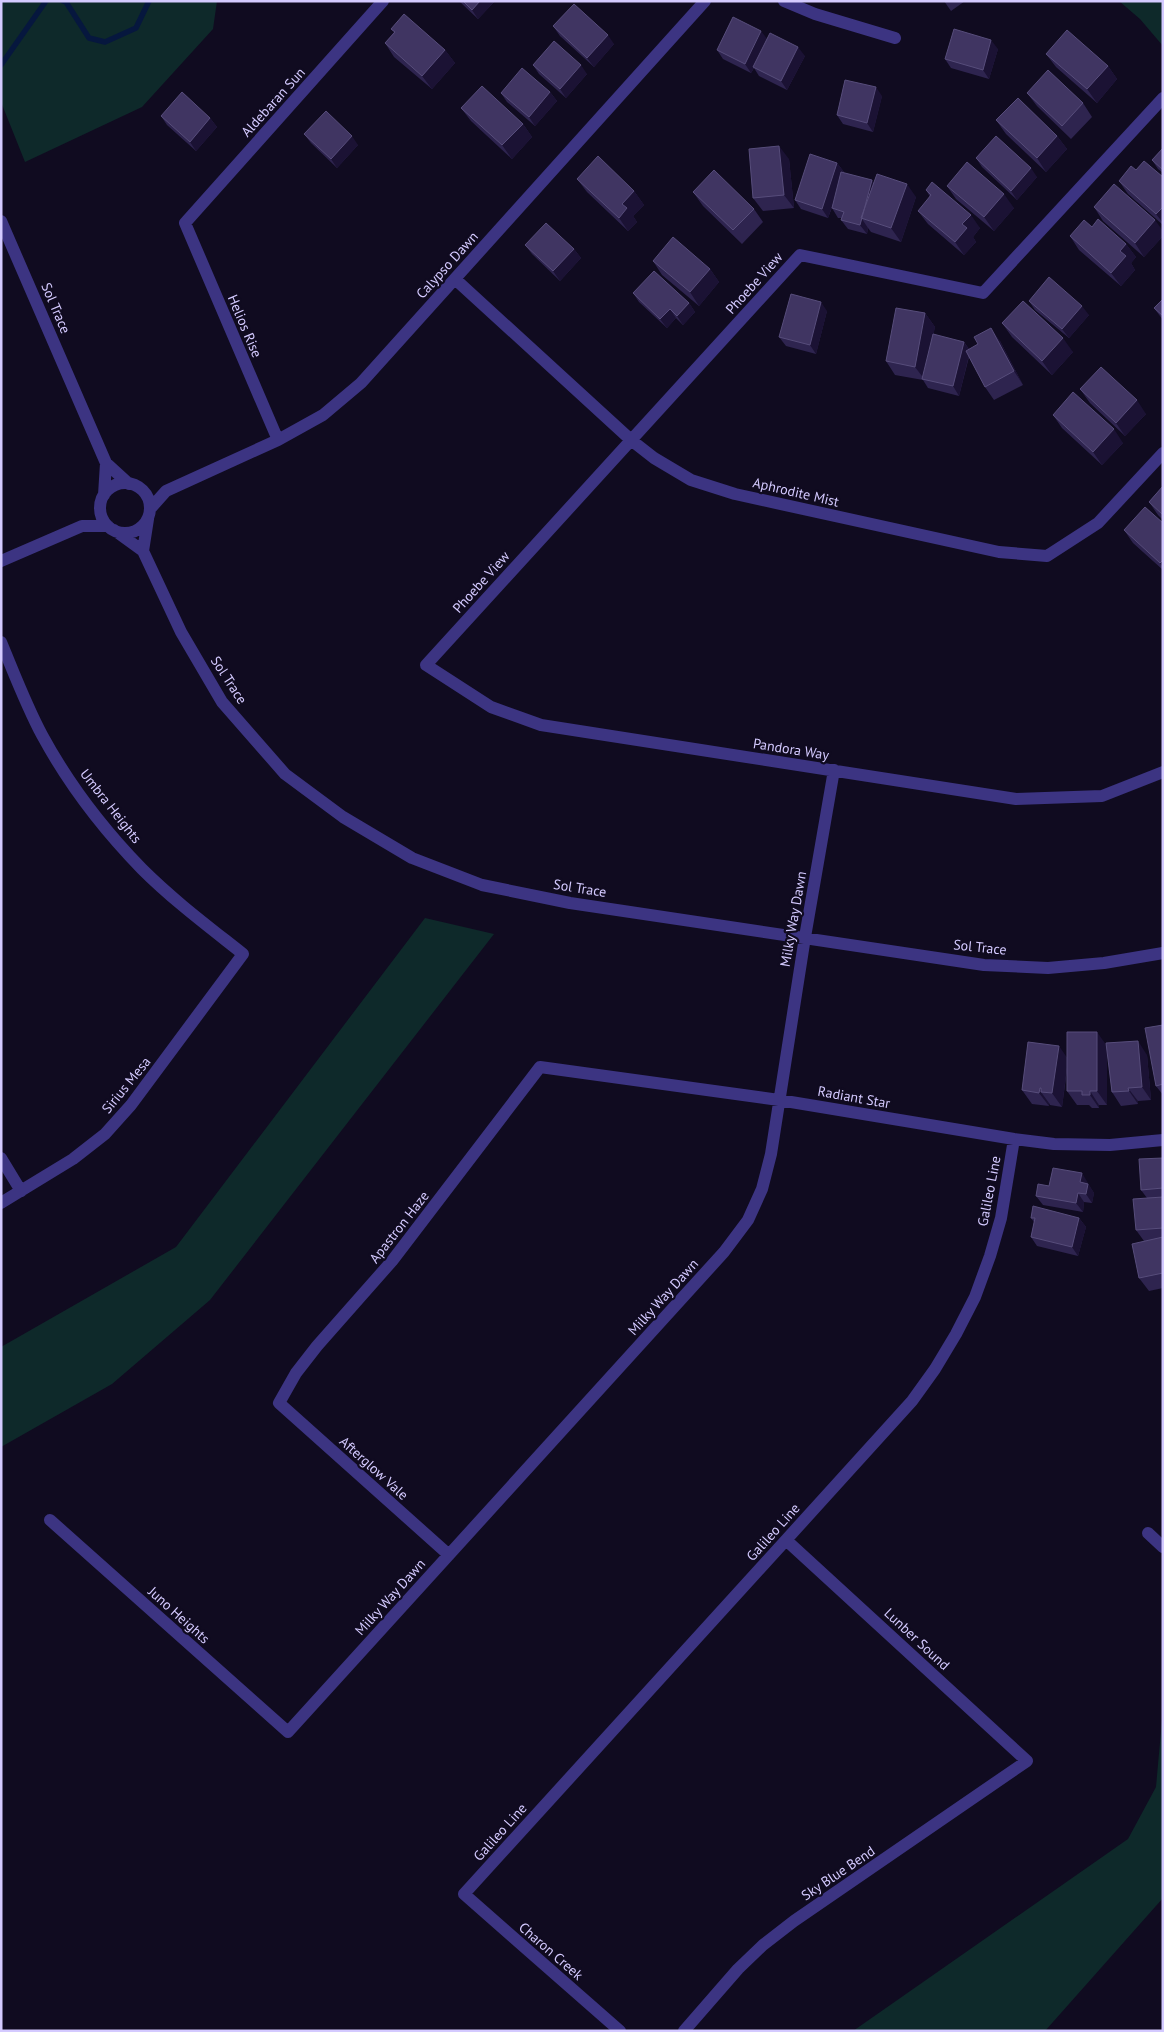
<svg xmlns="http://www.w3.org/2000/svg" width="1164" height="2032" viewBox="0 0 1164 2032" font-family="'PT Sans',sans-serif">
<rect width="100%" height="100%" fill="#100b20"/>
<path fill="#0e292a" d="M1,1H217L213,29L142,107L25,162L1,102Z
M1119,1H1163V46L1140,19Z
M425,918L494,934L210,1300L112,1384L1,1447V1347L176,1247Z
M1162,1720L1163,1898L1045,2031H853L1128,1839L1156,1787Z"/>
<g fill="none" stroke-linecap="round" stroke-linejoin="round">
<path stroke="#06173e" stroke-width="5.5" d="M63,1L66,2L89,38L105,42L136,28L149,1
M1,65L46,1"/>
<path stroke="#3c3482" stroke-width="12" d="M784,1L815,14L895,38
M1163,98L983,293L800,255L426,665L491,707L541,725L1016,799L1102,796L1163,772
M1,221L106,463L129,484
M455,279L631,440L654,458L691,480L735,494L999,552L1047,556L1098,523L1163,453
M278,440L185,223L383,1
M100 508a25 25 0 1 1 50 0a25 25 0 1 1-50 0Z
M104,495L106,463
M150,509L166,491L278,440L323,415L361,383L705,1
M114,530L143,551L181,632L222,702L285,774L343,817L412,858L482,885L570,903L984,965L1048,968L1104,963L1163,953
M143,551L148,519
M1,561L82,526H108
M1,642C14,673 26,705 42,735C68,783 104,830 142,869C173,900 209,927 243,954L131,1105L105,1134L73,1159L1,1203
M1,1158L21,1191
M50,1520L288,1732L724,1252L748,1220L762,1189L771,1154L805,937L834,770
M1148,1533L1163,1547
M449,1555L279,1403L296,1373L317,1346L392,1261L540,1067L779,1100L1014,1139L1054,1144L1110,1145L1163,1140
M620,2031L464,1894L786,1540L912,1401L935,1369L956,1334L975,1297L990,1256L1001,1218L1014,1139
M684,2031L738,1969L763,1945L794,1921L1027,1761L786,1540"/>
</g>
<path fill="#2e244f" d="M459,1H495L478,19Z
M944,1H965L951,11Z
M553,26L614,44L594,67L560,36Z
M391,29L445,50L455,63L432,89L394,57L385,43L394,32Z
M998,49L989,79L951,68L945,59Z
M717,50L805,56L787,90L759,76L754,68L751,73L723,59Z
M1046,54L1108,66L1117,79L1097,103L1056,67Z
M533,65L587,74L566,98L539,74Z
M550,92L557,101L535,126L507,102L501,93Z
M1027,93L1083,103L1092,117L1071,139L1037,106Z
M882,96L873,132L843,124L837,115Z
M461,108L523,124L532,137L512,159L471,121Z
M161,116L210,118L217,127L196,151L167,125Z
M996,120L1057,136L1067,149L1046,172L1006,134Z
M304,134L358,145L337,168L311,143Z
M1163,148V173L1158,169L1152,160Z
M976,158L1037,177L1017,200L982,167Z
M789,159L794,208L763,211L753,198Z
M837,163L844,172L843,173L872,180L874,183L916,197L901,242L871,232L868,228L867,234L848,229L841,220L842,218H838L832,208L833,205L828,218L801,209L795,200Z
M1136,170L1163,177V225L1128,194L1119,181Z
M577,179L634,191L644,205L633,216L637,222L628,231L587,192Z
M947,186L1014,208L994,231L956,199Z
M926,190L980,228L973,237L976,242L964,255L928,224L918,211L930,197Z
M693,192L754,209L763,222L742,244L703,206Z
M1094,207L1163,231V236L1144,257L1103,221Z
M1092,227L1126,244L1136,257L1131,263L1135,270L1121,286L1079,250L1070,236Z
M525,245L574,249L581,258L560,281L532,254Z
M653,261L710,269L719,282L699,306L662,275Z
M633,293L689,303L695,312L683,325L676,318L667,328L639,302Z
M1163,299V320L1154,308Z
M1029,301L1089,315L1069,338L1035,310Z
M827,311L816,354L786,346L779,337Z
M925,313L935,327L933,335L964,342L969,349L1000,341L1023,385L994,400L985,387L969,357L959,396L928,388L923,380L895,375L886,361Z
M1002,323L1073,352L1052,375L1012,337Z
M1080,389L1146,414L1125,436L1090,403Z
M1053,415L1123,443L1102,465L1062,428Z
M1163,486V520L1158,515L1149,502Z
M1163,523V570L1133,543L1124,530Z
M1163,1025V1095L1156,1086Z
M1106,1045L1147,1055L1151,1100L1138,1101V1104L1121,1106L1112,1092L1107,1047V1105H1099V1108H1092L1089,1105H1077L1067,1091V1070L1062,1107L1050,1105L1049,1103V1106L1032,1104L1022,1090L1067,1057Z
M1163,1158V1288L1149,1291L1139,1278L1144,1241L1136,1230L1147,1198L1141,1190Z
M1088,1183V1184L1094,1193L1092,1203L1084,1202L1083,1212L1043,1205L1036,1196L1049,1186Z
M1031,1218H1079L1086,1227L1078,1256L1037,1246L1031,1237L1034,1222Z"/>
<path fill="#1b1234" d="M480,1H495L478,19L472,10Z
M761,31L768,40L751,73L745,64Z
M608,35L614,44L594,67L587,58Z
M991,40L998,49L989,79L983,70Z
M798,47L805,56L787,90L781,81Z
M445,50L455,63L432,89L422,76Z
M581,65L587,74L566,98L560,89Z
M1108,66L1117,79L1097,103L1087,89Z
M876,87L882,96L873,132L867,123Z
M550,92L557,101L535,126L529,117Z
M210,118L217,127L196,151L190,142Z
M523,124L532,137L512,159L502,145Z
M352,136L358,145L337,168L331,159Z
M1057,136L1067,149L1046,172L1037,158Z
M779,146L789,159L794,208L784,195Z
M837,163L844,172L828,218L822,209Z
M1031,168L1037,177L1017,200L1011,191Z
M872,180L878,189L862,218Z
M907,184L916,197L901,242L891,228Z
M634,191L644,205L633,216L637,222L628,231L619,218L622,204Z
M1004,194L1014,208L994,231L984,217Z
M1163,207V223L1156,214Z
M971,215L980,228L973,237L976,242L964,255L955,242L962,224Z
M862,219L868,228L867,234L860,225Z
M1155,220L1163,231V236L1144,257L1135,243Z
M1126,244L1136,257L1131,263L1135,270L1121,286L1111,273L1120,251Z
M574,249L581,258L560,281L553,271Z
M710,269L719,282L699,306L690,292Z
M821,302L827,311L816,354L810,345Z
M689,303L695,312L683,325L677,316Z
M1082,306L1089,315L1069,338L1062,329Z
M670,309L676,318L667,328L660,319Z
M925,313L935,327L925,380L915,367Z
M991,328L1000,341L1023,385L1014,371Z
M1063,338L1073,352L1052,375L1042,361Z
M964,342L970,351L959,396L953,386Z
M1137,400L1146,414L1125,436L1116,423Z
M1114,429L1123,443L1102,465L1093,452Z
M1163,560V567L1160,563Z
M1097,1032L1107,1046V1105L1097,1091Z
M1138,1041L1147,1055L1151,1100L1142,1087Z
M1059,1046L1068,1059L1062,1107L1052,1093Z
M1040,1088L1043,1092H1041L1049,1103V1106L1039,1093Z
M1128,1088L1138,1101V1104L1129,1091Z
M1090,1091L1099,1105V1108L1090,1095Z
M1082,1173L1094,1193L1092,1203L1086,1194L1080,1182Z
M1078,1193L1084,1202L1083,1212L1076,1203Z
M1079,1218L1086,1227L1078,1256L1072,1247Z"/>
<path fill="#403562" stroke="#574d7b" d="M463,1H480L472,10Z
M574,4L608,35L587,58L553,26Z
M404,14L445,50L422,76L385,43L395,32L391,29Z
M733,17L761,31L745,64L717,50Z
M954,29L991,40L983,70L945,59Z
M1067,30L1108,66L1087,89L1046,54Z
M770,33L798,47L781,81L753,67Z
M554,41L581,65L560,89L533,65Z
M522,68L550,92L529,117L501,93Z
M1048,70L1083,103L1062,126L1027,93Z
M845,80L876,87L867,123L837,115Z
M482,86L523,124L502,145L461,108Z
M182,92L210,118L190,142L161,116Z
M1018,98L1057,136L1037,158L996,120Z
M326,111L352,136L331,159L304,134Z
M996,136L1031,168L1011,191L976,158Z
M779,146L784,195L753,198L749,149Z
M1163,148V170L1152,160Z
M810,154L837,163L822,209L795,200Z
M598,156L634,191L622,204L627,208L619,218L577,179Z
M1144,161L1163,177V207L1156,214L1119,181L1131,166L1136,170Z
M967,162L1004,194L984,217L947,186Z
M714,170L754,209L733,230L693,192Z
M841,172L872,180L860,225L841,220L844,212L832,208Z
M877,174L907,184L891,228L861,218Z
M932,182L971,215L962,224L967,228L955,242L918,211L931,195L926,190Z
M1114,184L1155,220L1135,243L1094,207Z
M1098,219L1126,244L1120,251L1126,256L1111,273L1070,236L1084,220L1092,227Z
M546,223L574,249L553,271L525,245Z
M673,237L710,269L690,292L653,261Z
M654,271L689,303L677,316L670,309L660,319L633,293Z
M1049,277L1082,306L1062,329L1029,301Z
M791,294L821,302L810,345L779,337Z
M1163,299V316L1154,308Z
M1023,301L1063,338L1042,361L1002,323Z
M896,308L925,313L915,367L886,361Z
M991,328L1014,371L985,387L966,351L978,344L974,337Z
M933,334L964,342L953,386L922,379Z
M1101,367L1137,400L1116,423L1080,389Z
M1073,392L1114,429L1093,452L1053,415Z
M1163,486V515L1149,502Z
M1145,507L1163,523V560L1160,563L1124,530Z
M1163,1025V1084L1156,1086L1145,1028Z
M1067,1032H1097V1091H1090V1095H1082V1091H1067Z
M1138,1041L1142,1087L1128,1088L1129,1091L1112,1092L1106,1043Z
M1028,1042L1059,1046L1052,1093L1041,1092V1088H1040L1039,1093L1022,1090Z
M1163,1158V1188L1141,1190L1139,1159Z
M1053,1168L1082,1173L1080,1182L1088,1184L1086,1194L1078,1193L1076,1203L1036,1196L1038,1184L1049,1186Z
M1163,1197V1228L1136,1230L1133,1199Z
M1033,1206L1079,1218L1072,1247L1031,1237L1035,1218H1031Z
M1163,1237V1273L1139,1278L1132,1244Z"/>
<g text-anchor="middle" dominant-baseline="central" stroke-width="4.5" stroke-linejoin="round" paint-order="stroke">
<g font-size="14" fill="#d4caff" stroke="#100b20">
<text transform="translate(273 102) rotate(-48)">Aldebaran Sun</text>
<text transform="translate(447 265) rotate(-48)">Calypso Dawn</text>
<text transform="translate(754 283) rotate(-48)">Phoebe View</text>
<text transform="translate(56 308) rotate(67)">Sol Trace</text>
<text transform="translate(245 326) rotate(67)">Helios Rise</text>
<text transform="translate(796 492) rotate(13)">Aphrodite Mist</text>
<text transform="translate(481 582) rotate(-48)">Phoebe View</text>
<text transform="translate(229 680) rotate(57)">Sol Trace</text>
<text transform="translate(791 749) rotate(9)">Pandora Way</text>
<text transform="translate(111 806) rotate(52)">Umbra Heights</text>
<text transform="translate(580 888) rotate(9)">Sol Trace</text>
<text transform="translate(793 919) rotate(-80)">Milky Way Dawn</text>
<text transform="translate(980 947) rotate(6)">Sol Trace</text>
<text transform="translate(126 1085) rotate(-51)">Sirius Mesa</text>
<text transform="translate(854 1097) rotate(10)">Radiant Star</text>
<text transform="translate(989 1191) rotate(-79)">Galileo Line</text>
<text transform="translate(399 1227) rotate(-52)">Apastron Haze</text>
<text transform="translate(663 1297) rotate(-48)">Milky Way Dawn</text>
<text transform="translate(374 1468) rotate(42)">Afterglow Vale</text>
<text transform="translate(773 1532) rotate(-48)">Galileo Line</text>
<text transform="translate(390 1597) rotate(-48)">Milky Way Dawn</text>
<text transform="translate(179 1615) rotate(42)">Juno Heights</text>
<text transform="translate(917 1639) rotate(43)">Lunber Sound</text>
<text transform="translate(500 1832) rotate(-48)">Galileo Line</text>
<text transform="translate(838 1873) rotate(-34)">Sky Blue Bend</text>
<text transform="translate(551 1951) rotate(41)">Charon Creek</text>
</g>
</g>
<rect width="1164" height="2032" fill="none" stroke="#d4caff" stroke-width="5"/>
</svg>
